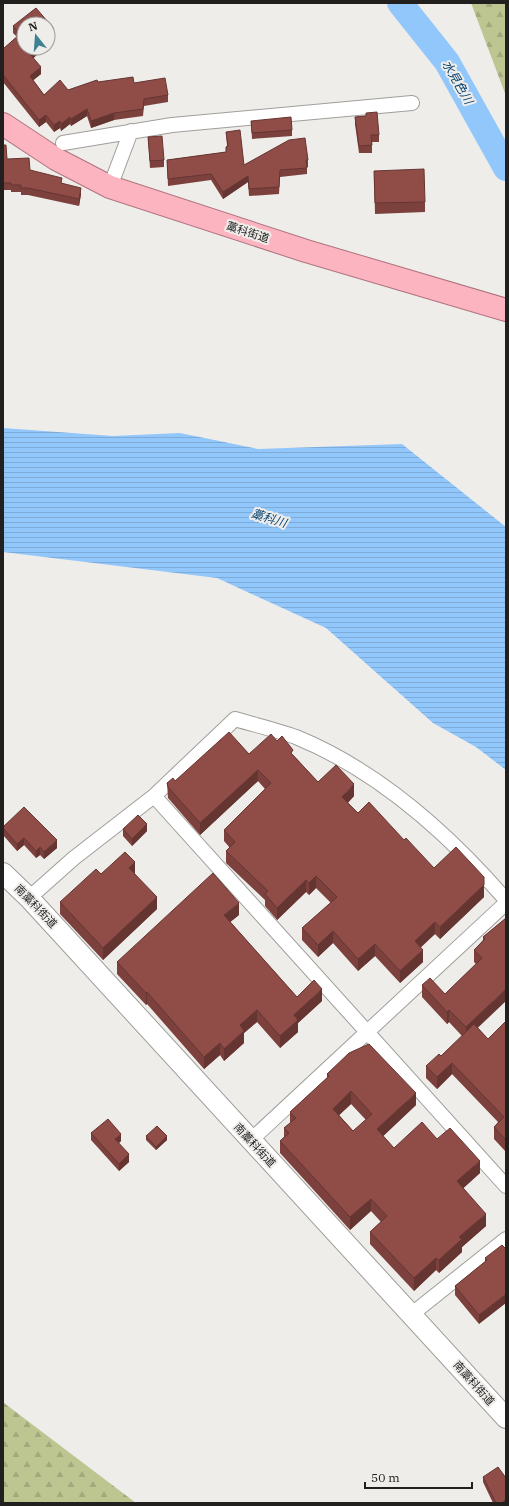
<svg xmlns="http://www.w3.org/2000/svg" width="509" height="1506" viewBox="0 0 509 1506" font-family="'IBM Plex Serif','Noto Sans JP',serif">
<defs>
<pattern id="forest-firs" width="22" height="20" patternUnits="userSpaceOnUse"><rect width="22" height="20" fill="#bdc591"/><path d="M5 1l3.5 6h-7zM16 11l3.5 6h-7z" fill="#a2a97d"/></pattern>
<pattern id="water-rules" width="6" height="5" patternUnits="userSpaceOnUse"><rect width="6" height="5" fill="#92c7fb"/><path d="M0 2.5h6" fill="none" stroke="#7eabd7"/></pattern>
</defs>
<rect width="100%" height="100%" fill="#efedea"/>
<path fill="url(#forest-firs)" d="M471,3H506V96Z
M3,1402L4,1403L136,1503H3Z"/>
<path fill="url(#water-rules)" d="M3,428L113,436L180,433L258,449L402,444L506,527V770L476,747L433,723L326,628L217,578L3,552Z"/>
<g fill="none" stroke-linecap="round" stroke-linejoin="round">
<path stroke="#92c7fb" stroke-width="26" d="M400,3L447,62L506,168"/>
<g stroke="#a09e9b" stroke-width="16">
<path id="minor" d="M63,143L172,125L412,103
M110,187L131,131
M154,796L506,1186
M29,898L74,858L154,796L235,719C255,725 277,730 296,737C379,771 448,833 506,900
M251,1140L506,903
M412,1314L506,1239"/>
</g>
<g stroke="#a09e9b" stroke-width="22">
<path id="secondary" d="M3,873L29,898L506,1418"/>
</g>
<g stroke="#af747e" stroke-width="24">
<path id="trunk" d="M3,124L56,159L110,187L306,251L506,310"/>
</g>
<use href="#minor" stroke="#fff" stroke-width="14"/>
<use href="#secondary" stroke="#fff" stroke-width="20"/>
<use href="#trunk" stroke="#fcb4c0" stroke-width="22"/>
</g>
<path fill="#7c413d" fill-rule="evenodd" d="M13,26L54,36L53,41L33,58L41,74L33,80L44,95L68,90L98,82L134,83L168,95V102L144,106L143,116L114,120L91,128L87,116L71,126L70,124L61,131L60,128L54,132L46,122L39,127L3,82V49L17,37L13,33Z
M366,113L379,135V142H372V153H359L355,124V117L366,116Z
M251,121L292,130V136L252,139Z
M226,132L244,165L308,160V167H307V174L280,177L279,194L249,196L248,182L223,199L211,180L168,186L167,160L226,152V147L227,146Z
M148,137L164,160V167L150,168Z
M3,145L7,159L30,170L62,183L81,194L79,206L28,195H21V192H11V190H3Z
M374,171L425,202V212L375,214Z
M277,741L293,755L318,782L354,796L348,803L358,813L404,840L434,868L484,889V897L440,939L435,934L420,947L423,962L400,983L375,956L358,971L333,943L318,957L302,940V928L331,903L316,888L309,895L306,892L277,920L265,906V900L226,863V851L230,848L224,841V830L265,789L258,781L200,835L168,798L167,783L175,781L249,754Z
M3,827L57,848L44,859L40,855L36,858L24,845L17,851L3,835Z
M123,829L147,831L132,846L123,836Z
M101,874H135L157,909L103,960L60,914V902Z
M239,915L230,922L297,997L322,1001L298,1023V1032L280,1048L257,1022L244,1033V1043L224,1061L220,1055L204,1069L147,1004L146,1005L117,974V962Z
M506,918L478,1028L488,1039L506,1021V1152L494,1139V1127L498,1122L452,1074L437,1089L426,1078V1066L441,1056L462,1036L449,1022L447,1024L422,997V985L445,994L476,964L474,962V950L483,940V937Z
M327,1074L416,1105L383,1136L394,1148L437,1139L480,1173L463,1188L486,1226L462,1247V1252L439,1273L436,1270L414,1291L370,1244V1232L381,1222L371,1211L350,1230L280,1153V1141L284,1137V1128L290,1123V1112L327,1078ZM351,1104L366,1120L353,1131L339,1115Z
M91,1133L121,1141L119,1143L129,1162L119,1171L91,1140Z
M146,1136L167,1140L156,1150L146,1140Z
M506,1249L479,1324L455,1295V1286L485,1262V1258Z
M483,1477L506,1503H493L483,1482Z"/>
<path fill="#653532" d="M54,29L53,41L48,45V38L51,31Z
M36,48H45L30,61V54Z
M41,67V74L30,83V76Z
M87,109V116L71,126V119Z
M114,113V120L91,128V121Z
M46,115V122L39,127V120Z
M70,117V124L61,131V124Z
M60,121V128L54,132V125Z
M248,176V182L223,199V192Z
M81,188V194L79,206V199Z
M258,770V781L200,835V823Z
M354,784V796L342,808V797Z
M147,824V831L132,846V839Z
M24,838V845L17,851V844Z
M57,840V848L44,859V852Z
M40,847V855L36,858V851Z
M135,862V874L129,868Z
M316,876V888L309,895V883Z
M484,877V897L440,939V927Z
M306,880V892L277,920V908Z
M157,897V909L103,960V948Z
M239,903V915L224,927V915Z
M435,922V934L415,953V941Z
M333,931V943L318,957V945Z
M375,944V956L358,971V959Z
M423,950V962L400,983V971Z
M322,989V1001L298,1023V1032L280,1048V1036L294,1015Z
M506,989V1001L466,1039V1027Z
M147,992V1004L146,1005V993Z
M257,1010V1022L244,1033V1043L224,1061V1049L240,1025Z
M449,1010V1022L447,1024V1012Z
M220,1043V1055L204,1069V1057Z
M452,1063V1074L437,1089V1077Z
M351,1091V1104L333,1121V1109Z
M416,1093V1105L377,1142V1129Z
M121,1134V1141L115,1146V1139Z
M167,1136V1140L156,1150V1147Z
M129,1154V1162L119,1171V1164Z
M480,1161V1173L457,1194V1181Z
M371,1199V1211L350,1230V1217Z
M486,1214V1226L462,1247V1252L439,1273V1260L459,1237Z
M436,1258V1270L414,1291V1278Z
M506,1294V1303L479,1324V1315Z
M506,1499V1503H502Z"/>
<path fill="#904c47" stroke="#653532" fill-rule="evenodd" d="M36,8L54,29L51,31L53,34L48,38V24H24V48H36L30,54L41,67L30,76L44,95L60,80L68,90L97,80L98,82L133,77L134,83L165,78L168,95L144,99L143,109L114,113L91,121L87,109L71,119L70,117L61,124L60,121L54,125L46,115L39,120L3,75V49L20,34L13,26Z
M377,112L379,135H371L372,145L359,146L355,117L366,116V113Z
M291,117L292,130L252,133L251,121Z
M240,130L244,165L289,140L305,138L308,160H306L307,168L280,170L279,187L249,189L248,176L223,192L211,174L168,179L167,160L226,152V147L228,146L226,132Z
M162,136L164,160L150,161L148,137Z
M3,145H6L7,159L29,158L30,170L62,178L61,183L81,188L79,199L28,188H21V185H11V183H3Z
M424,169L425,202L375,203L374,171Z
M229,732L249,754L271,734L277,741L282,736L293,750L291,753L318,782L336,765L354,784L342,797L358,813L369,802L404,840L406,838L434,868L456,847L484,877V885L440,927L435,922L415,941L423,950L400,971L375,944L358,959L333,931L318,945L302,928L337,897L316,876L309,883L306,880L277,908L265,894L268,891L226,851L235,842L224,830L271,783L258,770L200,823L168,787L167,783L173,778L175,781Z
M24,807L57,840L44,852L40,847L36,851L24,838L17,844L3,828V827Z
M138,815L147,824L132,839L123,829Z
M125,852L135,862L129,868L157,897L103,948L60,902L96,869L101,874Z
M213,873L239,903L224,915L297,997L314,980L322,989L294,1015L298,1020L280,1036L257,1010L240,1025L244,1031L224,1049L220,1043L204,1057L147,992L146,993L117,962Z
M506,918V989L466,1027L449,1010L447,1012L422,985L430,978L445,994L482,958L474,950L485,939L483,937Z
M506,1021V1140L494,1127L504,1117L452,1063L437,1077L426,1066L439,1054L441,1056L474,1024L488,1039Z
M369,1044L416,1093L377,1129L394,1148L422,1122L437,1139L450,1128L480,1161L457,1181L486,1214L459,1237L462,1239L439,1260L436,1258L414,1278L370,1232L387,1216L371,1199L350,1217L280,1141L289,1133L284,1128L296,1118L290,1112L329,1076L327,1074L349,1053ZM351,1091L372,1114L353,1131L333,1109Z
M108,1119L121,1134L115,1139L129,1154L119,1164L91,1133Z
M157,1126L167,1136L156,1147L146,1136Z
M502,1245L506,1249V1294L479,1315L455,1286L487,1260L485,1258Z
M498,1467L506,1478V1499L502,1503H496L483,1477Z"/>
<g text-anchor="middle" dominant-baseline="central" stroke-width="4" stroke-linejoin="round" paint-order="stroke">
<g font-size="11" fill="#21201f" stroke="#efedea">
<text transform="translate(248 232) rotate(18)">藁科街道</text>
<text transform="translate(36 906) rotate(46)">南藁科街道</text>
<text transform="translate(255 1145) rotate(47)">南藁科街道</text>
<text transform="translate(474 1383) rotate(48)">南藁科街道</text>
</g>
<g font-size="12" font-style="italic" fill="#044271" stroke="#efedea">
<text transform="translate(458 82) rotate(60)">水見色川</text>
<text transform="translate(269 518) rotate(17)">藁科川</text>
</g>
</g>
<rect width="509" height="1506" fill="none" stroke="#21201f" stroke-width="8"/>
<g transform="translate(36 36) rotate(343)"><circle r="19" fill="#efedea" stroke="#9d9b99"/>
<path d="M0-3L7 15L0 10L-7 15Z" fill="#3e8191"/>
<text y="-6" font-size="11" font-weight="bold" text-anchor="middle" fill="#21201f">N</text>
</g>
<path d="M365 1482v6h107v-6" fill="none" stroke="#21201f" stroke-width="2"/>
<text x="371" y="1482" font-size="12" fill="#21201f" stroke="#efedea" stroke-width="3" paint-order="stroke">50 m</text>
</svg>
